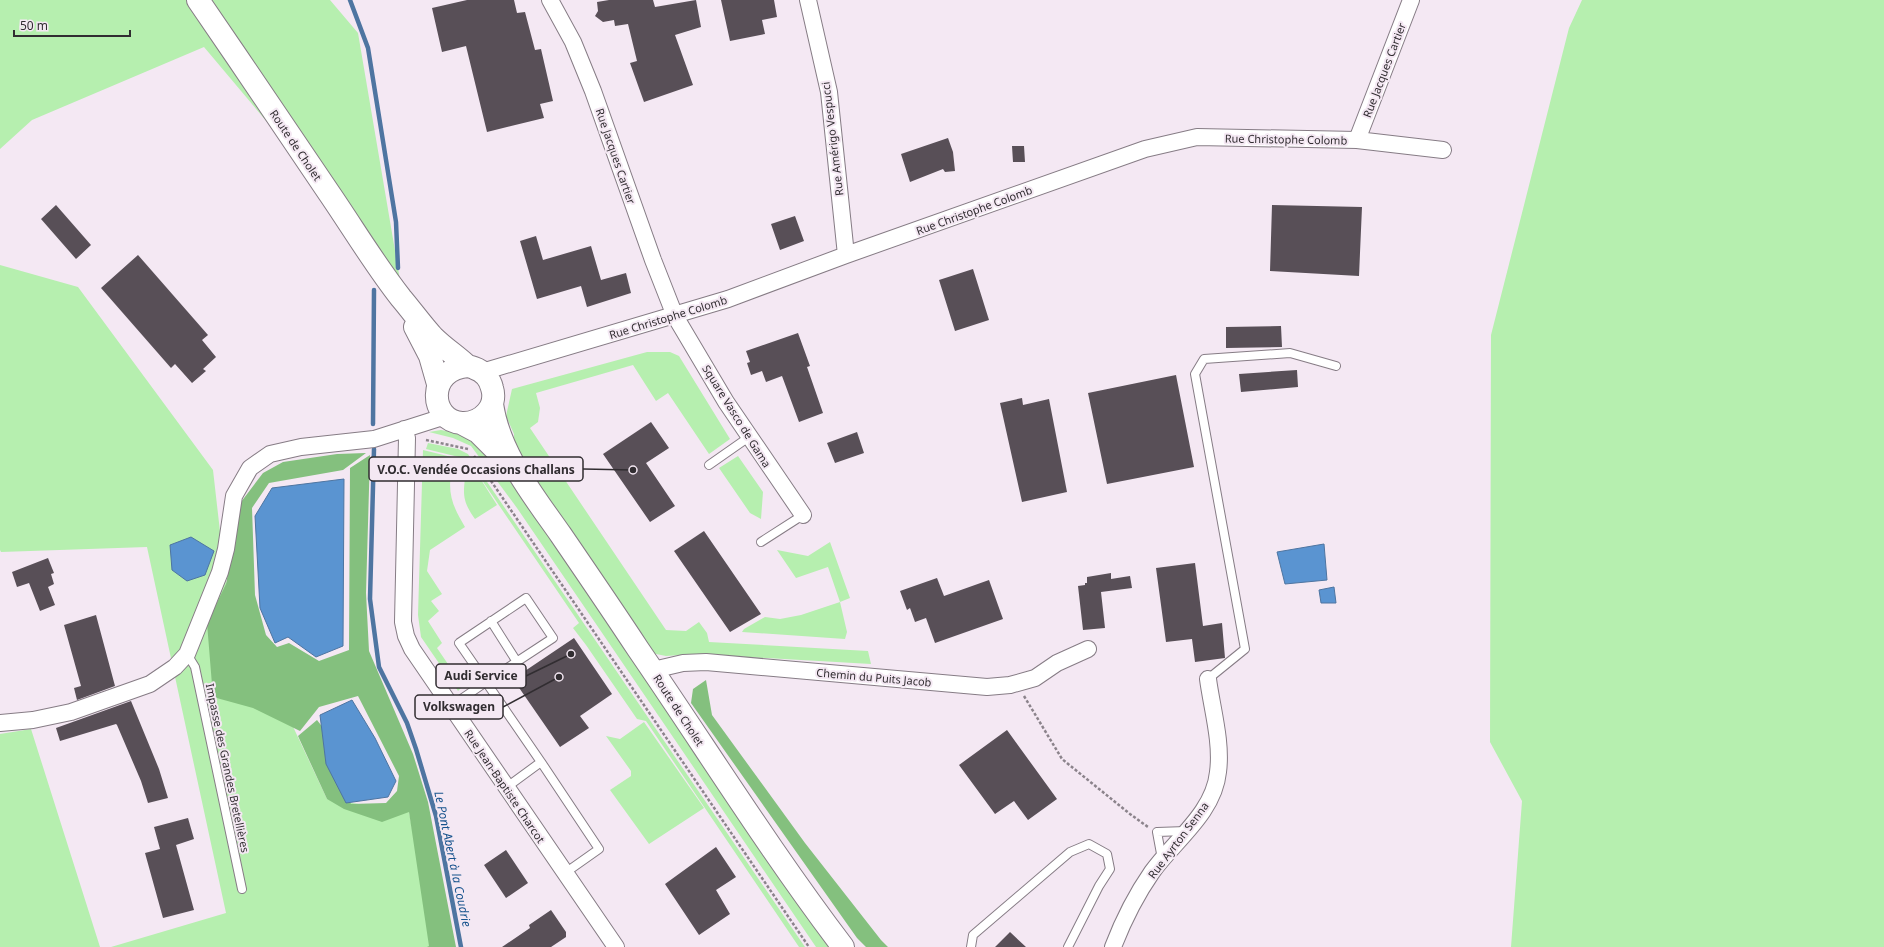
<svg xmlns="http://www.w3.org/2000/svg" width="1884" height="947" viewBox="0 0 1884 947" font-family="'Noto Sans',sans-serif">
<rect width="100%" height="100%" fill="#f4e8f3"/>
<path fill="#b6efaf" d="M0,0H330L358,33L400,280L204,47L32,120L0,149Z
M1582,0H1884V947H1511L1522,801L1490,742L1491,335L1569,28Z
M0,265L78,287L213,470L226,584L327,799L409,812L434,947H111L226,913L147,547L1,552L0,550Z
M647,352H670L679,356L730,439L709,454L668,393L656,401L633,365L536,393L540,408L538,422L530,428L666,630L686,631L699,622L707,633L709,642L868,651L871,664L696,654L666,656L651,653L514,451V434L506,416L512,389Z
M441,430L468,435L493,456L537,517L829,947H816L517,508L471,446L453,438L429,432Z
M428,443L458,449L468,454L805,947H799L646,721L637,719L586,645L573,628L579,623L473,467L497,505L475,519C460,498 464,492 466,468L452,467C447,493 452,505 465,527L430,550L427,571L442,594L431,601L439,611L428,621L442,643L437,648L463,686L458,691L421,637L418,615L423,450L468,461L467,459L426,449Z
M738,456L763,492L761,519L750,513L719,468Z
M830,542L850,598L840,602L847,632L845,639L742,632L744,629L765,617L780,619L801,615L840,602L828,567L796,578L777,550L808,556Z
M644,722L704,808L649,844L610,790L631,776V771L606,736L620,739Z
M31,729L100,947H0V734Z"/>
<path fill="#84c07e" d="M366,453L343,470L269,483L252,508L255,595L266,635L277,647L289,643L319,661L349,650L350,468L370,455L366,593L369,651L413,754L428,802L456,947H427L429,946L409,812L382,822L344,809L327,799L298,736L317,720L324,729L334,772L351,804L386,803L397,791L399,776L358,696L319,707L300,731L253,708L213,697L207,623L226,584L241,502L263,473L283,462L337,454Z
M706,680L712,715L805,843L881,940L888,947H866L857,938L691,703L693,689Z"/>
<path fill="#5a94d1" stroke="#4e75a1" d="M344,479L343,646L316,657L288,637L275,643L260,608L255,516L272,488Z
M191,537L214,551L205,575L187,581L172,570L170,545Z
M1324,544L1327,580L1285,584L1277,552Z
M1334,587L1336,603H1321L1319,590Z
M352,700L375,738L396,781L388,797L346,803L326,764L320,715Z"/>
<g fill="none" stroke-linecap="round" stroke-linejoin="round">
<path stroke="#4e75a1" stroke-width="4.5" d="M350,0L368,48L396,222L398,268
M373,424L374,290
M374,449L370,599L379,667L407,723L416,749L436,816L461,947"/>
</g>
<path fill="#584f57" d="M467,0H514L517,13L525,12L535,50L541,49L553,101L540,104L544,118L487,132L466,46L442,52L432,8Z
M609,0H653L655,7L696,0L701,27L675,35L693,85L644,102L630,63L637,61L628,24L615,26L614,20L603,22L595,16L598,11L597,2Z
M721,0H774L777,17L762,20L765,34L730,41Z
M948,138L953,152L955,171L945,172L943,169L910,182L901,154Z
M1012,146H1024L1025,162H1013Z
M56,205L91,245L76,259L41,219Z
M1272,205L1362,207L1359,276L1270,271Z
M795,216L804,241L780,250L771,224Z
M536,236L543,260L591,246L601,280L626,273L631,293L587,307L581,286L537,299L520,241Z
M138,255L208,335L202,340L216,357L203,369L206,371L192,383L175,364L171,368L101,288Z
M973,269L989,320L955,331L939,280Z
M1281,326L1282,347L1226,348V327Z
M798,333L810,366L807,367L823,413L799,422L782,376L766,382L762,371L751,375L747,363L750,362L746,351Z
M1297,370L1298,387L1241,392L1239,374Z
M1176,375L1194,467L1107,484L1088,393Z
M1022,398L1023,405L1049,399L1067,492L1022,502L1000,403Z
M651,422L669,448L646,463L675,506L650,522L603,454Z
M857,432L864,453L835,463L827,443Z
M704,531L761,614L730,632L674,551Z
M48,558L54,573L51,574L54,584L48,587L55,605L40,611L29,583L17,587L12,572Z
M1195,563L1203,626L1222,623L1225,658L1195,662L1192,639L1166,642L1156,568Z
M1111,573V579L1130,576L1132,588L1101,592L1105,628L1083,630L1078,586L1085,585V583H1087V577Z
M937,578L944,596L989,580L1003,619L935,643L926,618L915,622L910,608L907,610L900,591Z
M96,615L115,686L77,700L74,688L81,686L64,625Z
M574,638L612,694L580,716L589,728L560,747L513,679Z
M131,701L159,769L168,798L148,803L141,781L117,725L116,724L60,741L56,728Z
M1007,730L1057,799L1028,820L1014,801L995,814L959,765Z
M188,818L194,839L176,845L194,910L163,918L145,853L160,849L154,827Z
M716,847L736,877L716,890L730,914L699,935L665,884Z
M506,850L528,883L506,898L484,865Z
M551,910L566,932V937L551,947H502L530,928L529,925Z
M1010,932L1026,947H995Z"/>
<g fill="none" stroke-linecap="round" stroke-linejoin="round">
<g stroke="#867c85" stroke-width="10">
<path id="service" d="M709,465L749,437
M761,542L803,515
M491,621L517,662
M187,654L195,667L242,889
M1208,679L1245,649L1195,374L1204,359L1290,353L1336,366
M451,706L486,682L459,643L526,598L553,638L486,682L541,762L507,787
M541,762L599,849L565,873
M1162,859L1157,832L1186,831
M971,947L973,935L1070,852L1089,844L1107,854L1110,869L1099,886L1068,947"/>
</g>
<g stroke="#867c85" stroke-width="18">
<path id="minor" d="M550,0L573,42L593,91L653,260L675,316L726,402L803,515
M808,0L829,92L846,255
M1357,140L1411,0
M482,372L728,299L846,255L1145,149L1197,137L1357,140L1443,150
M404,429L407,438L403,622L406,636L412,649L616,947
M653,670L683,663L706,662L987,687L1010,685L1035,678L1057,663L1088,649
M0,723L33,720L71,712L150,684L175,667L187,654L220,572L226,549L234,496L250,468L270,454L301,447L374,439L446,416
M1113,947C1123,921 1136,895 1152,872C1174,841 1214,813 1218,772C1222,742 1212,709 1208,679"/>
</g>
<g stroke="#867c85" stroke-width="24">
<path id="primary" d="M198,0C242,64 285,128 329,193C353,228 375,265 401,298C412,311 422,325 433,337C443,347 455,355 465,364C468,367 470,366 474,368C483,371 490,379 492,388C498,407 481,424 462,423C429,421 426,369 468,366
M415,327L430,356L438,384
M492,404C499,453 533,495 561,535C587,573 613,611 638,649C706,748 770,851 843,947
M461,423L478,432L507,461"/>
</g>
<path stroke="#8b838b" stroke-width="2.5" stroke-dasharray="3 2" stroke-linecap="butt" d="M426,440L468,449
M474,456L809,947
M1024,696L1062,759L1130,814L1148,827"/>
<use href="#service" stroke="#fff" stroke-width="8"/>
<use href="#minor" stroke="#fff" stroke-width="16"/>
<use href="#primary" stroke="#fff" stroke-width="22"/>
</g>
<g text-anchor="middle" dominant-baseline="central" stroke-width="4" stroke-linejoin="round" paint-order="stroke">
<g font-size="11" fill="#312d31" stroke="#f4e8f3">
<text transform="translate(1384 70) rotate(-69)">Rue Jacques Cartier</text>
<text transform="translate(832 139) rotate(-97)">Rue Amérigo Vespucci</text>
<text transform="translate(1286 139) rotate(1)">Rue Christophe Colomb</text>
<text transform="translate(296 145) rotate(56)">Route de Cholet</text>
<text transform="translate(616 156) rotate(71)">Rue Jacques Cartier</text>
<text transform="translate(974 210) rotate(-20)">Rue Christophe Colomb</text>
<text transform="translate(668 317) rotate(-17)">Rue Christophe Colomb</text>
<text transform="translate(737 416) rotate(58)">Square Vasco de Gama</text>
<text transform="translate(874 677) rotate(5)">Chemin du Puits Jacob</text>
<text transform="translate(679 710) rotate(57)">Route de Cholet</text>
<text transform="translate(228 768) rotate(78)">Impasse des Grandes Bretellières</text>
<text transform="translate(505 786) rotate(56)">Rue Jean-Baptiste Charcot</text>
<text transform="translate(1178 840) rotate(-53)">Rue Ayrton Senna</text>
</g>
<g font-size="12" font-style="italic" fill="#17538d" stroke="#f4e8f3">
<text transform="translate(453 859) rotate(78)">Le Pont Abert à la Coudrie</text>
</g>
</g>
<path fill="none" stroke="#312d31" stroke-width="1.5" d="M633 470L583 469M571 654L526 676M559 677L503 707"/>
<g fill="#312d31" stroke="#f4e8f3" stroke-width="1.5">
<circle cx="633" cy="470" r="4"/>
<circle cx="571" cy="654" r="4"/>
<circle cx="559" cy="677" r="4"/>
</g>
<g fill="#f4e8f3" stroke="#312d31" stroke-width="1.5">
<rect x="369" y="457" width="214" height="24" rx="4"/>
<rect x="436" y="664" width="90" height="24" rx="4"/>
<rect x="415" y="695" width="88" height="24" rx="4"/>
</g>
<g font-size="12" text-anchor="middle" font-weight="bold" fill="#312d31">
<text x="476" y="474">V.O.C. Vendée Occasions Challans</text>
<text x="481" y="680">Audi Service</text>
<text x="459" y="711">Volkswagen</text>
</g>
<path d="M14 30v6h116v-6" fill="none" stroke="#312d31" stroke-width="2"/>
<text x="20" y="30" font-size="12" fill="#312d31" stroke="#f4e8f3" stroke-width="3" paint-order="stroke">50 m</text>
</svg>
